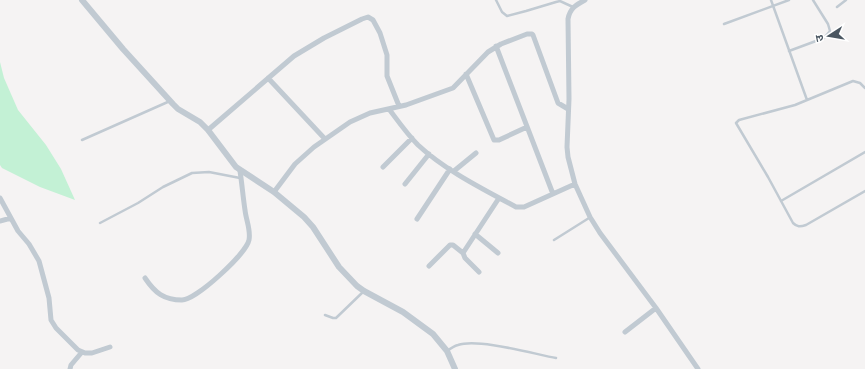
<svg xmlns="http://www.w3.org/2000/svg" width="865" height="369" viewBox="0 0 865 369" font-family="'Fira Sans Condensed','Noto Sans Devanagari',sans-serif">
<rect width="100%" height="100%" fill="#f5f3f3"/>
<path fill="#c3f1d5" d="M0,62L4,78L18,110L46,145L61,169L75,200L40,187L2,168L0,165Z"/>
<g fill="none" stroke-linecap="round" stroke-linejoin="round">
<path stroke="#c1cad2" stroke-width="2.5" d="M496,0L502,12L507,16L526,11L556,2L560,1L573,7
M771,0L807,100
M837,7L846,0
M724,24L789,0
M789,51L824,38L830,31L828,24L813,0
M865,88L860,83L853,81L795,105L739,120L736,123L768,177L793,223C797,227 800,227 806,225L865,191
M82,140L170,101
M781,201L865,152
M100,223L138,203L163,187L192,173L209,172L240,178
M554,240L589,218
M325,315L333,318H336L364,291
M447,351C451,348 454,346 458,345C478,338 534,354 556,358"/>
<path stroke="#c1cad2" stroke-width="5" d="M585,0C576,5 570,8 568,19L569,99L567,147L568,157L575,184L590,217L600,233L656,308L698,369
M496,46L553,194
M466,74L494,140H499L527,127
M268,78L325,139
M389,109C398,121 407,134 418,145C446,171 483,189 516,207H524L575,184
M208,130L294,56L324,38L362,19L368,17L373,20L380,33L387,55V76L399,106
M383,167L412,138
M454,171L476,153
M405,184L429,154
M274,192L295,164L314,147L350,122L370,113L406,105L453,88L488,52L501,44L527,34H532L533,35L558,103L568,109
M0,198L18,231L29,244L39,261L49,298L51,320L56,328L78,350L85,353H92L110,347
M417,219L450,169
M0,221L11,218
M475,234L498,253
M429,266L450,245H453L463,253
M479,272L465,258L463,253L499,198
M145,278C155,293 164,300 182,300C196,300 246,254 249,240C251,230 246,220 245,210C243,197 242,184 240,171
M625,332L656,308
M70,369L71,365L82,352"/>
<path stroke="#c1cad2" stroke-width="6" d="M82,0L123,49L173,104L178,109L200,122L208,130L236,167L274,192L304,217L313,227L339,267L357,286L364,291L403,312L433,334L447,351L455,369"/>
</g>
<g transform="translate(829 36) rotate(258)" stroke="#ffffff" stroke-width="3" paint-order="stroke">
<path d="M0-3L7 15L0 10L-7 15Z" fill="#4a5661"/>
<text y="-6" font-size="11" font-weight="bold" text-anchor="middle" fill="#4a5661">उ</text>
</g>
</svg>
